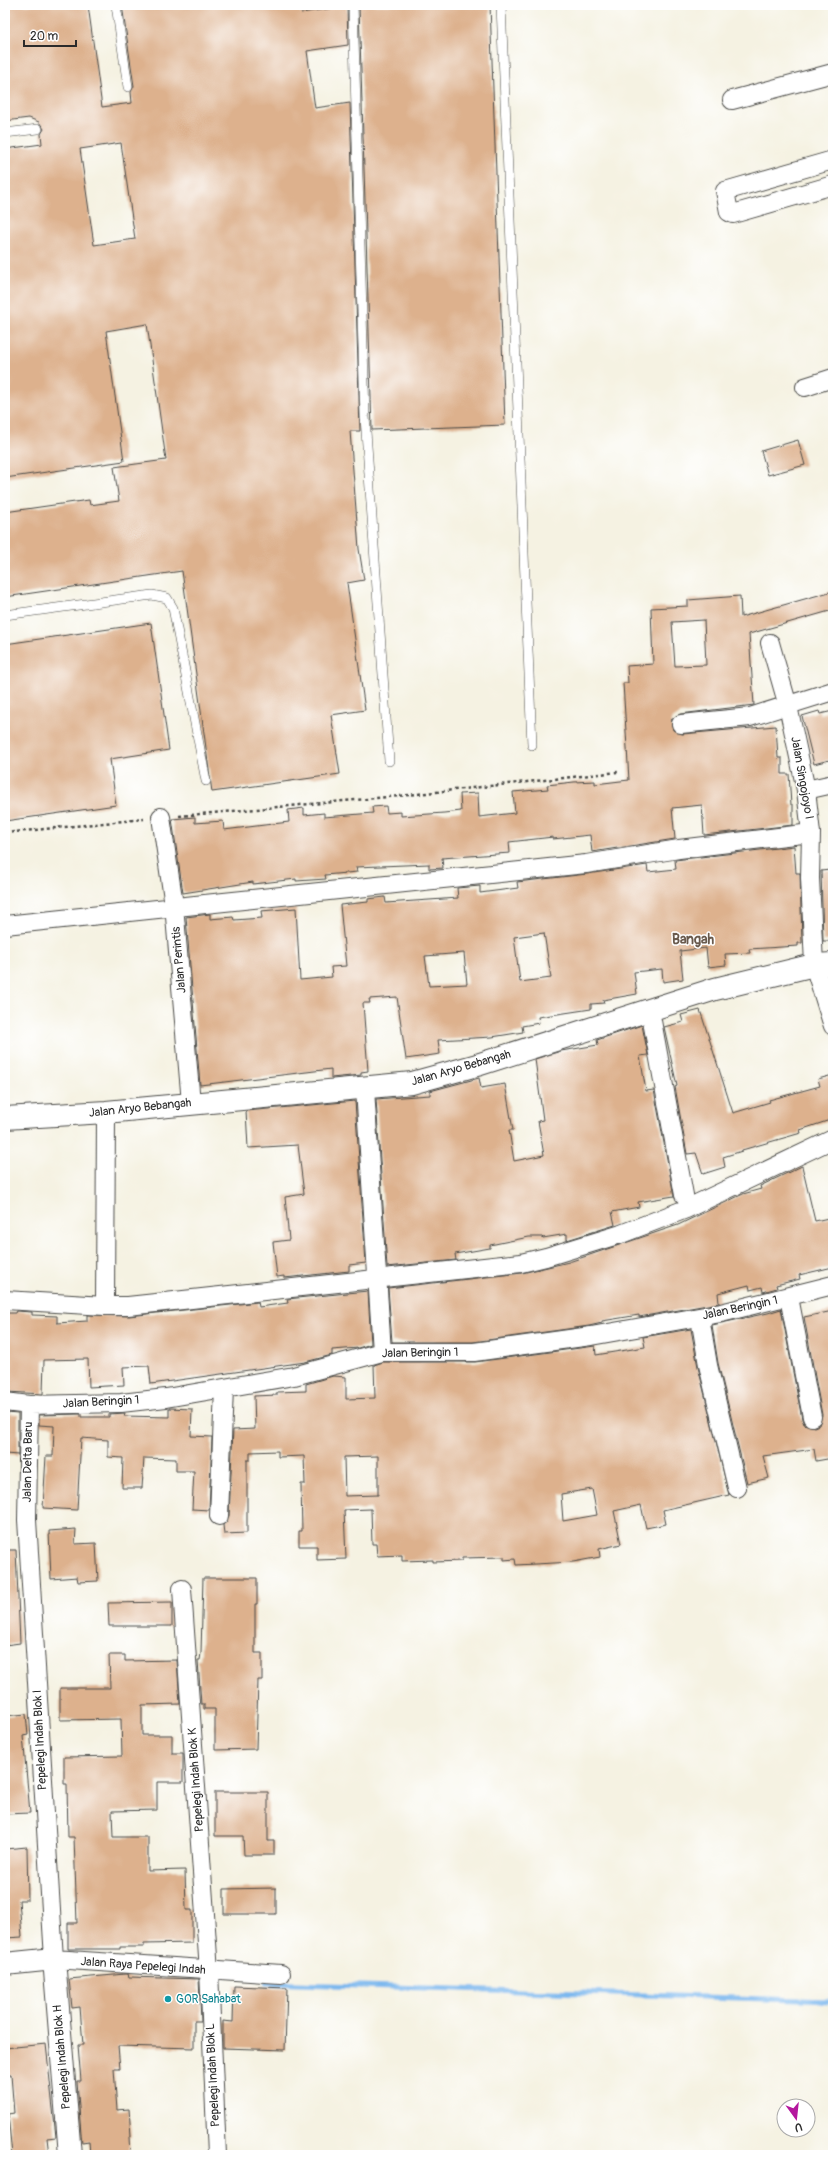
<svg xmlns="http://www.w3.org/2000/svg" width="838" height="2160" viewBox="0 0 838 2160" font-family="Pangolin,sans-serif">
<rect width="100%" height="100%" fill="#fff"/>
<filter id="ink" filterUnits="userSpaceOnUse"><feTurbulence type="fractalNoise" baseFrequency=".025" numOctaves="2"/><feDisplacementMap in="SourceGraphic" scale="8" xChannelSelector="R" yChannelSelector="G"/><feConvolveMatrix kernelMatrix="1 2 1 2 8 2 1 2 1" color-interpolation-filters="sRGB"/></filter>
<filter id="wash" filterUnits="userSpaceOnUse"><feTurbulence type="fractalNoise" baseFrequency=".012" numOctaves="4" result="noise"/><feDisplacementMap in="SourceGraphic" scale="16" xChannelSelector="R" yChannelSelector="G"/><feGaussianBlur stdDeviation="0.9" result="paint"/><feColorMatrix in="noise" values="0 0 0 0 0 0 0 0 0 0 0 0 0 0 0 0 0 1.4 0 .05"/><feComposite in="paint" operator="in"/></filter>
<g filter="url(#wash)">
<rect width="100%" height="100%" fill="#f5f2e2"/>
<g fill="none" stroke-linecap="round" stroke-linejoin="round">
<path stroke="#7bb8ee" stroke-width="5" d="M266,1983L833,2001"/>
</g>
<g id="blocks">
<path fill="#ddb18d" fill-rule="evenodd" d="M5,5H88L102,107L132,103L131,92L134,86L122,5H300L301,13L347,6L348,45L307,51L315,108L350,103L360,431H350L359,549L364,580L347,583L365,710L331,715L340,774L212,792L182,571L5,597V512L89,500L90,505L119,501L114,467L166,460L147,324L106,331L124,461L5,478V149L42,144L41,134L44,129L39,122L29,118L5,121ZM121,143L135,239L94,245L80,149Z
M359,5H490L505,425L372,430Z
M798,440L805,465L768,475L761,451Z
M833,591V610L749,634L754,705L680,714L671,720L673,730L682,734L776,726L778,758H782V774H789L791,805H793V825L704,835L702,805L672,808L675,839L592,852L590,835L553,839V837L509,842L510,853L442,858L443,868L429,869V864L356,867L357,872L325,875L326,879L296,881V879L253,884V882L183,893L172,819L195,817V823L223,821L224,830L289,822L288,810L304,808V815L324,813V817L373,813L372,807L386,806L387,813L401,812V816L444,813L461,811L460,794L478,793L479,817L515,813L513,792L548,789L547,785L574,782L595,781V784L629,780L623,683H628L627,666L653,664L651,608L688,606V600L740,596L741,617ZM704,620L706,665L675,666L672,622Z
M151,623L169,750L110,759L116,805L5,821V644Z
M819,711L820,714L833,711V759L814,764L802,716Z
M794,846L796,873H800L802,943H798V946L749,949L750,953L725,954L726,965L708,967L706,948L680,951L683,979L663,982L662,969L634,972L637,994L603,1000L604,1003L591,1004V1009L538,1017L539,1023L522,1026L523,1032L492,1037L438,1040L440,1054L406,1059L397,997L369,999L370,1003H363L368,1071L361,1072V1075L331,1078V1069L200,1085L186,917L210,914V919L233,917L234,920L262,918L261,911L296,908L300,980L332,977L331,967L346,966L340,905L368,902V899L385,897L386,903L458,898L457,888L480,886V893L518,888L517,882L587,874L647,865L648,872L676,869L675,860ZM544,933L551,978L520,982L514,937ZM464,953L467,984L429,986L425,956Z
M830,870L833,941H823L821,871Z
M700,1010L733,1113L770,1102L769,1100L820,1086L818,1079L833,1075V1119L800,1130L801,1133L742,1150V1151L723,1157L725,1167L703,1174L696,1153L687,1154L675,1087L677,1086L664,1027L683,1022L681,1015Z
M642,1025L648,1055L640,1056L646,1091L654,1090L674,1196L638,1202L639,1207L612,1212L615,1225L567,1240V1234L543,1238L542,1237H529L490,1245V1248L455,1254L456,1260L387,1267L376,1099L430,1095V1091L479,1078L481,1088L505,1084L513,1130H509L514,1161L544,1155L538,1121L543,1120L535,1059L561,1051L598,1045L597,1040Z
M355,1101L366,1263L349,1265V1271L284,1278V1276L277,1277L273,1242L289,1240L285,1197L304,1194L298,1145L248,1148L246,1111Z
M802,1166L815,1221L833,1217V1267L799,1275L800,1279L776,1285L777,1288L763,1292L762,1287L750,1290L749,1285L718,1293L719,1303L639,1317V1315L602,1321V1323L589,1326L473,1342H392L388,1288L522,1273L569,1262L678,1225L743,1194L761,1189L760,1186Z
M368,1291L371,1344L358,1348L332,1350V1355L305,1362L151,1384L149,1366L123,1367L124,1385L89,1387L88,1359L44,1360L43,1394L7,1392V1387L5,1386V1313H15L16,1311L32,1312V1315L57,1316V1323L87,1321V1315L129,1316L258,1302L259,1307L288,1303L287,1299Z
M781,1309L802,1419L804,1424L814,1427L819,1425L822,1415L804,1317L833,1311V1414H831L833,1458L816,1461L814,1449L763,1456L769,1478L747,1483L718,1363L712,1325L768,1313Z
M691,1329L698,1367L729,1495L663,1510L666,1524L646,1528L641,1505L614,1511L621,1544L599,1549L600,1557L573,1562L516,1565L515,1559L504,1560V1557L462,1558V1561L433,1562V1560L402,1561V1555L377,1556L376,1544H372L371,1509L344,1510L346,1559L317,1560V1546H299V1531H302L301,1484H305L304,1456L278,1457V1451L250,1452V1460H247V1533L224,1534L223,1525L229,1516L233,1430L255,1429L254,1396L277,1395V1392L306,1391V1384L333,1376L346,1377V1399L375,1398L374,1365L383,1362H475L595,1346L596,1355L645,1347L643,1337ZM378,1456V1495L345,1496L344,1457ZM592,1489L597,1515L563,1521L561,1494Z
M169,1408L192,1409L191,1436L212,1437L209,1510L192,1509L194,1471H176V1459L144,1458L142,1488H122L123,1458L108,1457V1440L81,1438L77,1510L43,1508L46,1456H53L54,1426L39,1425V1415L81,1414V1417H109V1414L125,1413L124,1416L169,1417Z
M6,1413L18,1414V1455L5,1454Z
M76,1529L75,1544L96,1543L98,1581L78,1582L77,1577L51,1579L49,1531Z
M5,1550H16L20,1643L5,1645Z
M203,1578H257V1604H255V1653H262V1680H258L256,1749L215,1750V1709H204V1704H201L198,1660H200L201,1653Z
M172,1602V1626H109L108,1603Z
M109,1655H125V1661L177,1660L180,1704L142,1705V1735H172V1753H183V1782H157V1810L112,1811L113,1837H148V1871L185,1870L186,1910H192V1943L144,1944V1947H120V1949H68V1923H77L74,1837H68L67,1784H64V1757L122,1756L121,1719L60,1720V1688H110Z
M26,1714L28,1735L23,1736L30,1813L5,1814V1716Z
M215,1792H268V1841H274V1855H244L243,1836H215Z
M27,1847L28,1900H19L22,1937L5,1938V1849Z
M276,1888V1914H224V1889Z
M125,1974H128L129,1977L199,1979L201,2021H194V2048L118,2046L120,2069H114L117,2110L129,2109L131,2137H129L130,2155H90L89,2141L82,2142L81,2134L77,2081H81L78,2045H83L80,2007L72,2008L69,1979Z
M234,1986L287,1988L285,2050L223,2048V2021L233,2022Z
M46,2044L56,2137L47,2138L49,2155H12L8,2114L14,2113L11,2075H5V2048Z"/>
</g>
</g>
<g filter="url(#ink)">
<use href="#blocks" fill-opacity="0" stroke="#494946" stroke-width="1"/>
<g fill="none" stroke-linecap="round" stroke-linejoin="round">
<g stroke="#494946" stroke-width="10">
<path id="service" d="M116,5L128,87
M353,5L365,417L389,761
M501,5L532,745
M5,133L38,129
M5,615L152,595L167,598L173,608L206,781"/>
</g>
<g stroke="#494946" stroke-width="20">
<path id="minor" d="M732,100L833,73
M833,160L725,191L729,212L733,214L833,185
M805,387L833,378
M770,643L788,706L806,790L811,833L810,878L814,965L833,1026
M681,724L750,717L833,691
M806,790L833,784
M161,817L174,905L191,1103
M5,925L586,864L679,849L811,833
M650,1010L684,1195
M365,1089L382,1352
M789,1297L812,1417
M5,1300L105,1306H128L521,1263L546,1257L621,1234L686,1209L833,1139
M105,1306L106,1112
M700,1317L708,1365L737,1488
M5,1402L29,1405L121,1403L166,1398L294,1376L382,1352H474L591,1336L721,1313L833,1285
M29,1405L27,1520L54,1959L281,1974
M219,1516L224,1388
M182,1589L209,1971L217,2155"/>
</g>
<g stroke="#494946" stroke-width="24">
<path id="tertiary" d="M5,1118L106,1112L412,1083L477,1065L715,989L814,965L833,964
M5,1964L54,1959L70,2155"/>
</g>
<path stroke="#494946" stroke-width="2.5" stroke-dasharray="3 3" stroke-linecap="butt" d="M179,816L399,796L618,772
M5,833L144,819"/>
<use href="#service" stroke="#fff" stroke-width="9"/>
<use href="#minor" stroke="#fff" stroke-width="18"/>
<use href="#tertiary" stroke="#fff" stroke-width="22"/>
</g>
</g>
<circle fill="#0f9aa8" stroke="#fff" stroke-width="1.5" cx="168" cy="1999" r="4"/>
<g text-anchor="middle" dominant-baseline="central" stroke-width="3" stroke-linejoin="round" paint-order="stroke">
<g font-size="12" fill="#2b2b2b" stroke="#fff">
<text transform="translate(802 778) rotate(80)">Jalan Singojoyo I</text>
<text transform="translate(179 960) rotate(-95)">Jalan Perintis</text>
<text transform="translate(461 1068) rotate(-16)">Jalan Aryo Bebangah</text>
<text transform="translate(140 1108) rotate(-6)">Jalan Aryo Bebangah</text>
<text transform="translate(740 1308) rotate(-12)">Jalan Beringin 1</text>
<text transform="translate(420 1353) rotate(-1)">Jalan Beringin 1</text>
<text transform="translate(101 1402) rotate(-3)">Jalan Beringin 1</text>
<text transform="translate(28 1462) rotate(-89)">Jalan Delta Baru</text>
<text transform="translate(40 1740) rotate(-93)">Pepelegi Indah Blok I</text>
<text transform="translate(196 1780) rotate(-94)">Pepelegi Indah Blok K</text>
<text transform="translate(143 1966) rotate(4)">Jalan Raya Pepelegi Indah</text>
<text transform="translate(62 2057) rotate(-95)">Pepelegi Indah Blok H</text>
<text transform="translate(213 2075) rotate(-93)">Pepelegi Indah Blok L</text>
</g>
<g font-size="12" fill="#0d838f" stroke="#fff" text-anchor="start">
<text x="176" y="1999">GOR Sahabat</text>
</g>
<g font-size="14" font-weight="bold" fill="#695a4d" stroke="#fff">
<text x="693" y="939">Bangah</text>
</g>
</g>
<rect width="838" height="2160" fill="none" stroke="#fff" stroke-width="20"/>
<g transform="translate(796 2118) rotate(165)"><circle r="19" fill="#ffffff" stroke="#aaaaaa"/>
<path d="M0-3L7 15L0 10L-7 15Z" fill="#b5179e"/>
<text y="-6" font-size="11" font-weight="bold" text-anchor="middle" fill="#2b2b2b">U</text>
</g>
<path d="M24 40v6h52v-6" fill="none" stroke="#2b2b2b" stroke-width="2"/>
<text x="30" y="40" font-size="12" fill="#2b2b2b" stroke="#ffffff" stroke-width="3" paint-order="stroke">20 m</text>
</svg>
